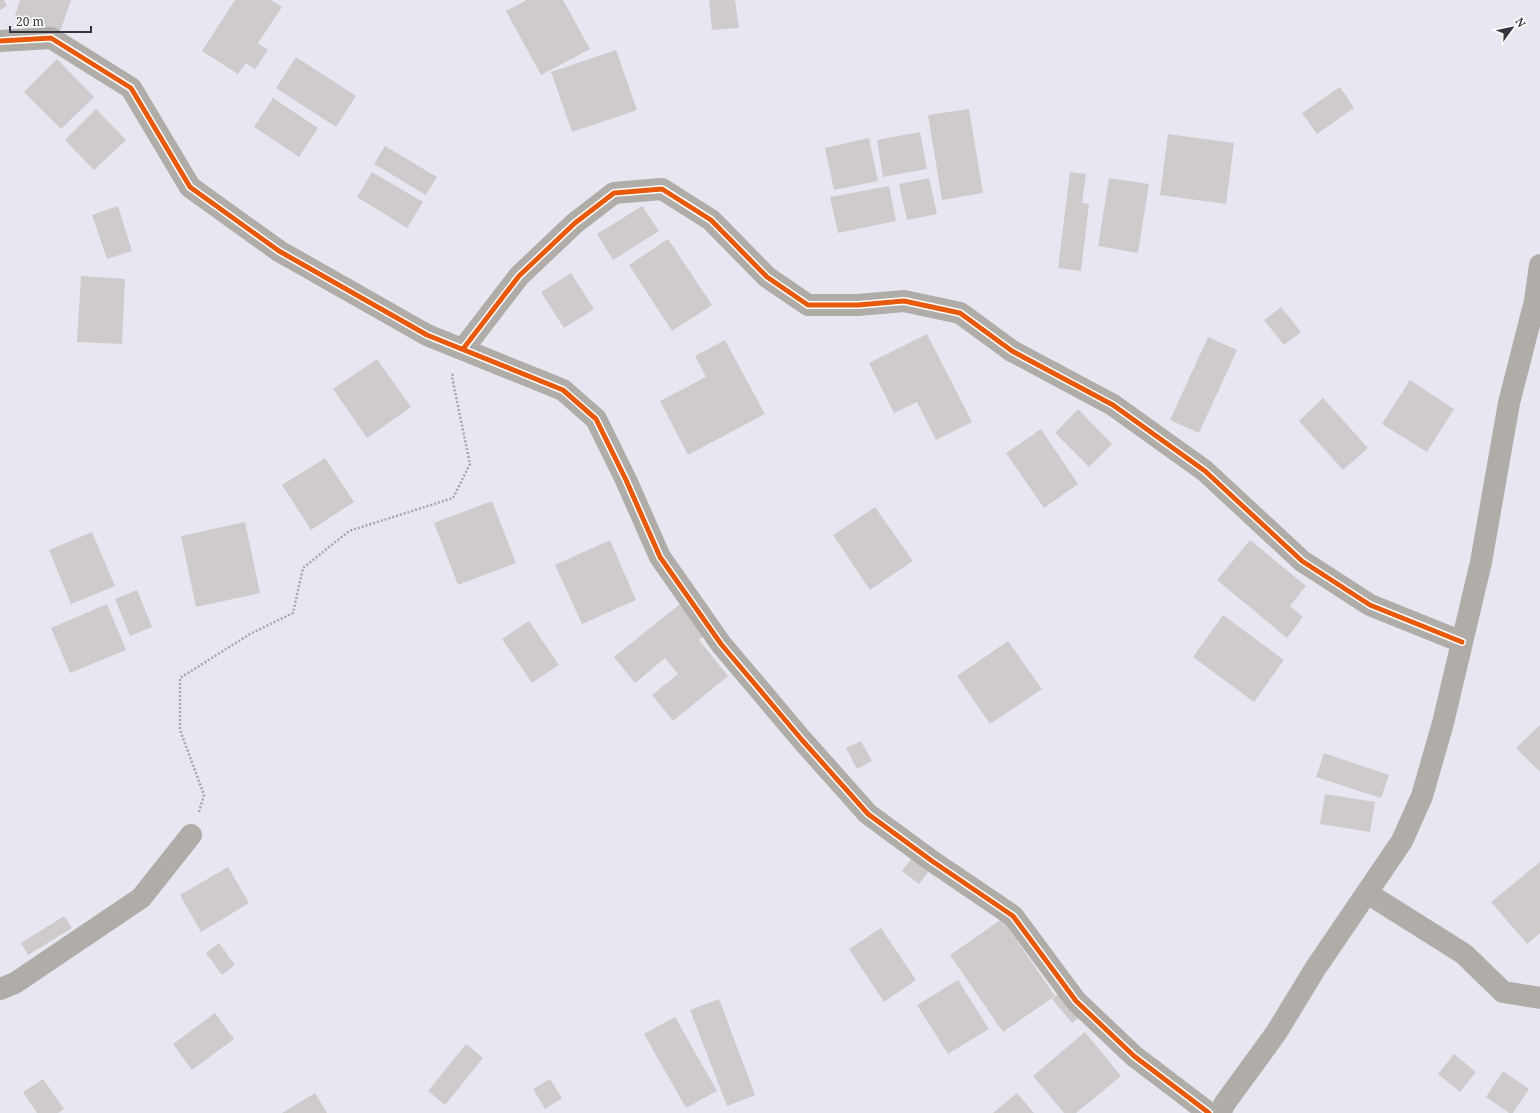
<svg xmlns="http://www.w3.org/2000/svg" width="1540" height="1113" viewBox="0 0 1540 1113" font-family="'Noto Serif',serif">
<rect width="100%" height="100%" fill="#e8e6f1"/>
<path fill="#cfcbcd" d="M0,0H4L7,6L0,10Z
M20,0H71L60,32L15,16Z
M235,0H271L282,7L258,43L268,50L255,69L246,63L238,74L202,51Z
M527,0H563L590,49L541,75L506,11Z
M709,0H735L739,28L712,30Z
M616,50L637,110L572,132L551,72Z
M296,57L356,96L336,127L276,88Z
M57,59L94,97L61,129L24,92Z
M1340,87L1354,108L1317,134L1302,113Z
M273,98L318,128L299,157L254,127Z
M96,109L126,140L94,170L65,140Z
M969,109L983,193L942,200L928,115Z
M920,132L927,169L883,177L877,140Z
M1168,134L1234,143L1226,204L1160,195Z
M869,138L878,181L834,190L825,148Z
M385,146L437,177L426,195L374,164Z
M372,172L423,202L407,228L357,197Z
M1070,172L1086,174L1082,203L1089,204L1081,271L1058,268Z
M929,178L937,214L907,220L899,184Z
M1109,178L1149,184L1138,253L1098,246Z
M889,186L896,221L838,233L830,197Z
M118,206L132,251L107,259L92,215Z
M642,206L659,231L613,260L597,234Z
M668,239L712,305L672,331L629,265Z
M571,273L594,309L564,328L541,292Z
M81,276L125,279L122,344L77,342Z
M1281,307L1301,332L1284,345L1264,320Z
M927,334L972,422L936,440L917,402L894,413L869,363Z
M1208,337L1237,350L1199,433L1170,420Z
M725,340L765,414L688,455L660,401L706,377L695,356Z
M377,359L411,407L367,438L333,389Z
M1410,380L1454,409L1427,452L1382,424Z
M1323,398L1368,448L1343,470L1299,421Z
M1078,409L1112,444L1089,467L1055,433Z
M1041,429L1078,484L1044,508L1006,453Z
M325,458L354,502L311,530L282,485Z
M492,501L516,563L458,585L434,523Z
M875,507L913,561L870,590L833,535Z
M245,522L260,593L196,607L181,536Z
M92,532L115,586L71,604L49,550Z
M610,540L636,600L582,624L555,565Z
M1250,540L1306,586L1290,606L1303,617L1287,638L1217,580Z
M137,590L152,627L130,636L115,599Z
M107,604L126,650L70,673L51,628Z
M680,604L705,635L699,640L728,676L673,721L652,695L678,674L665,658L635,683L614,657Z
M1223,615L1284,660L1254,702L1193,657Z
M529,621L559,665L532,683L502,639Z
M1008,641L1042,689L990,724L957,676Z
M1540,725V772L1516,748Z
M861,741L872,761L857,769L846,748Z
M1324,753L1389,775L1381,798L1316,777Z
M1325,794L1375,802L1370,832L1320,824Z
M915,854L932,867L919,884L902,871Z
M1540,862V933L1527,944L1491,902Z
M228,867L249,903L201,932L180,895Z
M64,916L72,928L28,955L21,943Z
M1002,919L1055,996L1003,1032L950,955Z
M881,928L916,980L884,1002L849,949Z
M219,943L235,965L222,975L206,953Z
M958,980L989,1029L948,1054L917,1005Z
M1065,989L1085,1013L1072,1023L1052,999Z
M719,999L755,1095L727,1106L690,1010Z
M215,1013L234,1039L192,1070L173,1044Z
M675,1017L717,1091L686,1108L644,1034Z
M1085,1032L1121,1076L1076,1113H1064L1033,1076Z
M466,1044L483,1058L445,1105L428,1091Z
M1454,1054L1476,1072L1460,1092L1438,1074Z
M1503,1071L1529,1089L1513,1113H1509L1486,1097Z
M43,1079L64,1109L58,1113H37L23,1092Z
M550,1079L562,1098L545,1109L533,1089Z
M315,1093L327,1113H282Z
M1017,1093L1034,1113H993Z"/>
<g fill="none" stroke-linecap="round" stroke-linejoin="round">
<path stroke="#aaa6a5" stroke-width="2.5" stroke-dasharray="2 2" stroke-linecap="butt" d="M199,812L204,795L180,730V678L250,634L293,613L303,568L349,531L453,498L470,464L452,377L453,373"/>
<path stroke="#b0aca8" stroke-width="22" d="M0,41L51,38L131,88L190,187L279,251L427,335L563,390L596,419L626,480L660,557L721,644L802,740L868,814L932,861L1013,916L1076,1001L1134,1056L1209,1113
M463,349L519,276L575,223L614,193L662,189L711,220L767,277L808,305H858L904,301L960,313L1012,351L1113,405L1205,471L1302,561L1370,605L1462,642
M1367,893L1464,954L1503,992L1540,998
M0,989L15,983L141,898L191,835
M1220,1113L1225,1103L1276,1033L1315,969L1402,841L1422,796L1443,723L1481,562L1509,403L1535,301L1540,265"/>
<g stroke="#fff" stroke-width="8">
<path id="cycleway" d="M0,41L51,38L131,88L190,187L279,251L427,335L563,390L596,419L626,480L660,557L721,644L802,740L868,814L932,861L1013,916L1076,1001L1134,1056L1209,1113
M463,349L519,276L575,223L614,193L662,189L711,220L767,277L808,305H858L904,301L960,313L1012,351L1113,405L1205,471L1302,561L1370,605L1462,642"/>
</g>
<use href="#cycleway" stroke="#e8590c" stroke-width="5"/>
</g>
<g transform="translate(1512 28) rotate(57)" stroke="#ffffff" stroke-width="3" paint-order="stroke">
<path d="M0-3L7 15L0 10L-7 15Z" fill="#36343d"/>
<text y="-6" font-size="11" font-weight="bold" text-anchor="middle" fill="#36343d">N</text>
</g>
<path d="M10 26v6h81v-6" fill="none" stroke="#36343d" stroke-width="2"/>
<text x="16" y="26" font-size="12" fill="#36343d" stroke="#ffffff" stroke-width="3" paint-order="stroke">20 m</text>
</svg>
